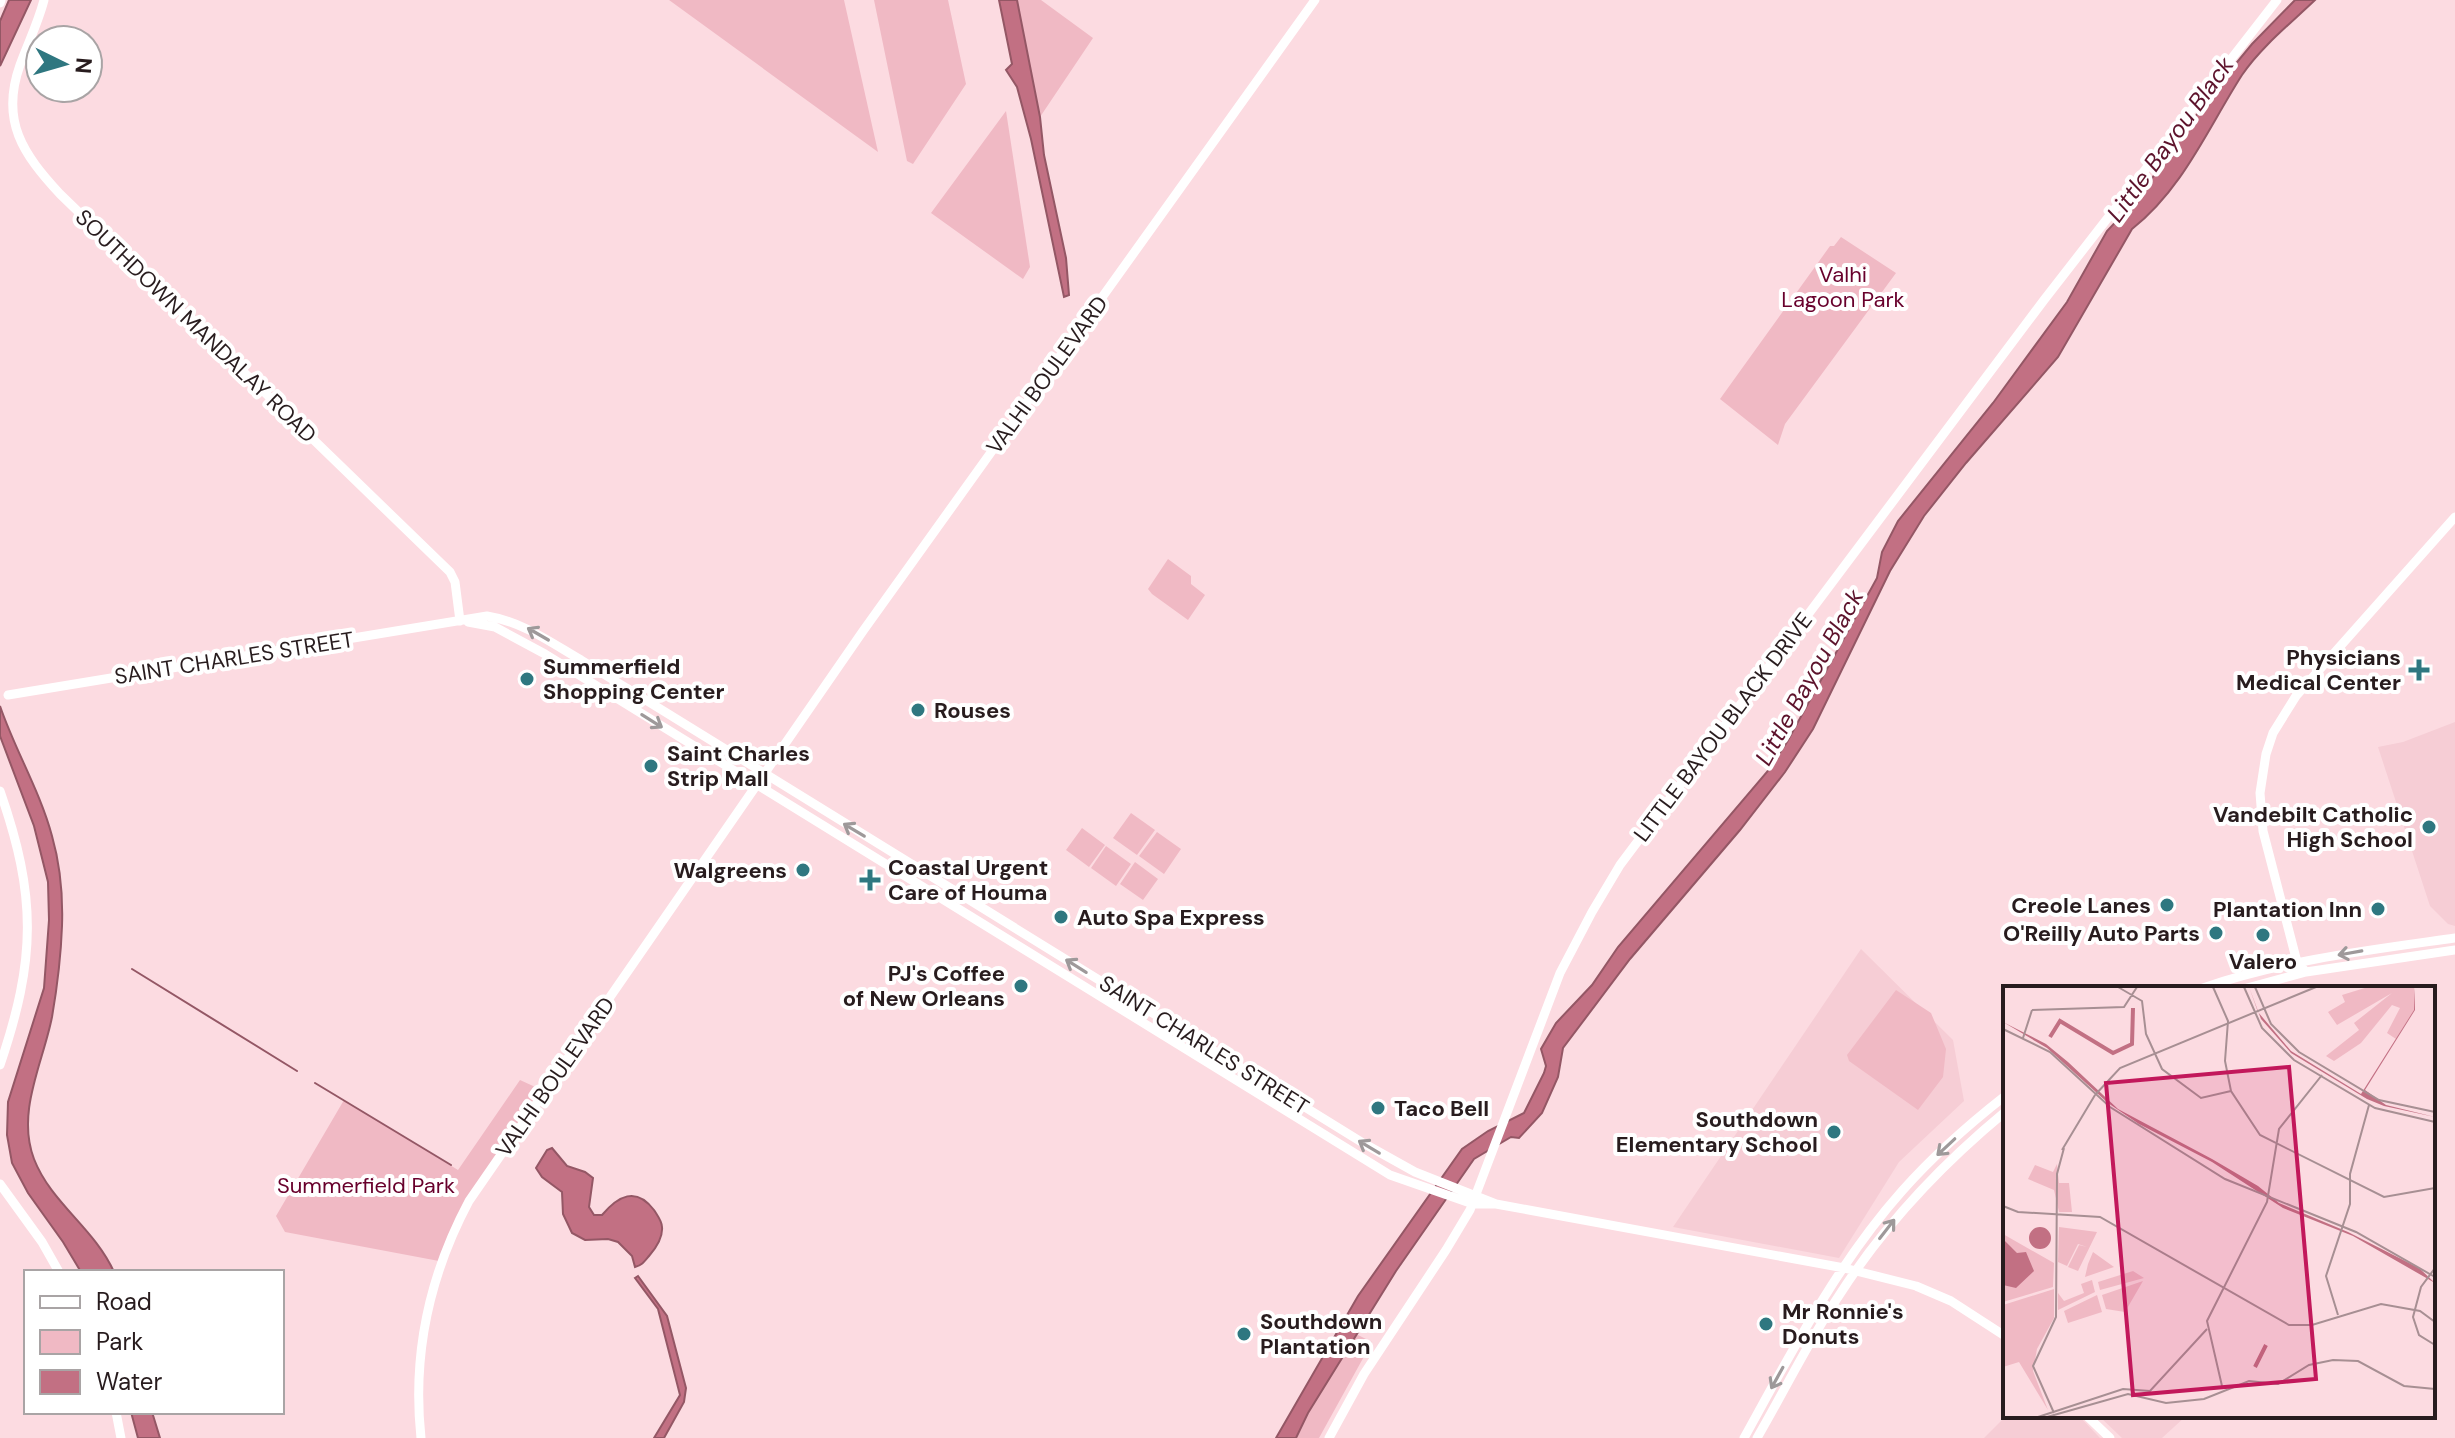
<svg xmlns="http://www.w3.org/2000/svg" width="2455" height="1438" viewBox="0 0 2455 1438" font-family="'DM Sans',sans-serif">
<rect width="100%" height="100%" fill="#fcdbe1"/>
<path fill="#f6cdd5" d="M2455,722V926L2448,924L2430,906L2378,747L2403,742Z
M1861,949L1953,1040L1964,1101L1899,1162L1839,1258L1673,1227Z
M2006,1416H2079L2100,1438H1984Z
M2099,1416H2186L2162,1438H2122Z"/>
<path fill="#f0b9c4" d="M669,0H844L878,152Z
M874,0H948L966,84L913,164L907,161Z
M1017,0H1041L1093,38L1040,117Z
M1006,111L1030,267L1023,279L931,213Z
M1841,237L1896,273L1785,424L1778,445L1720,399L1830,246H1834Z
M1168,559L1191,576V584L1205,595L1188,620L1152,594L1148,589Z
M1131,813L1155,830L1137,855L1113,838Z
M1082,828L1105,845L1089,867L1066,850Z
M1157,832L1181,849L1164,874L1139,856Z
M1106,846L1131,864L1116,886L1091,868Z
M1135,862L1158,879L1143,900L1120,884Z
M1896,990L1931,1013L1946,1049L1943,1077L1918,1110L1849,1061L1847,1055Z
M520,1080L544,1091L481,1184L439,1261L285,1232L276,1216L344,1100L458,1170Z
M1354,1333L1372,1342L1319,1438H1293Z"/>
<path fill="#c27083" stroke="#945765" stroke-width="2" d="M9,0H31L0,66V21Z
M999,0H1017L1040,117L1044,155L1066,258L1069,295L1064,297L1031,139L1017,87L1006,70L1012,64Z
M2295,0H2315C2291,23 2261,47 2242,75C2208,128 2183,189 2132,229L2058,357L1966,463L1924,516L1890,571L1813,729L1785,772L1740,830L1630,959L1563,1048L1558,1077L1542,1113L1519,1138L1511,1137L1474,1159L1396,1271L1308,1413L1296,1438H1276L1358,1296L1462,1149L1488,1131L1524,1113L1544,1073L1546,1066L1541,1049L1556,1023L1592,985L1618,947L1767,772L1787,742L1877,578L1882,552L1898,521L1993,403L2067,302L2107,231L2138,198L2214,90L2252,44Z
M0,706C15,750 40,791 52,836C60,864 63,897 62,926C61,955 57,988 52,1017C43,1063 16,1112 34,1159C51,1203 95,1229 114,1272H81L63,1242L28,1193L12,1163L7,1135L8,1102L44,988L49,920L48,882L34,826L0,736Z
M552,1148L567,1166L585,1172L593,1178L589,1207L594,1215H602C618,1196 636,1186 654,1210C657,1215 662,1221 662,1227C663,1238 656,1248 649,1256C644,1262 642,1265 635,1267L632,1256L618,1242L608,1239L585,1240L572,1233L563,1214L562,1192L542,1177L536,1168L547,1150Z
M638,1276L667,1316L686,1388L684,1402L664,1438H654L680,1395L658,1309L635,1278Z
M131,1412H152L160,1438H138Z"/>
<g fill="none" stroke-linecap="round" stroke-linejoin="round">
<path stroke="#945765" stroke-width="2" d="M132,969L297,1071
M315,1083L451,1165"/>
<path stroke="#fff" stroke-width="9" d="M44,0C38,23 28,43 20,65C0,121 23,154 60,194L450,572L455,582L460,621
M0,3L1,0
M468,622L495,627L545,654L1390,1175L1473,1204H1493
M8,695L487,616C523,622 550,642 581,660L1363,1143L1415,1172L1496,1204L1844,1268L1916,1286L1951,1301L2005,1336
M738,758L781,750
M0,791C37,897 36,959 0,1065
M2306,972L2297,962L2263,831L2260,793L2266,754L2273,733L2296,696L2455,517
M2203,988C2284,960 2370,950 2455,938
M2247,988L2306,972L2455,950
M0,1184L42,1242L59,1272
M116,1412L121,1438
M2087,1416L2110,1438
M421,1438C412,1354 429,1276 469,1201L863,631L1315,0
M1329,1438L1364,1374L1446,1250L1470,1210L1560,973L1592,912L1620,865L2044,300L2277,0
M1744,1438C1791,1353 1837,1264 1902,1191C1933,1156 1968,1125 2005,1096
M1757,1438C1785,1390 1809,1340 1840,1294C1885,1224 1941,1165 2005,1112"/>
</g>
<defs><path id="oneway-shaft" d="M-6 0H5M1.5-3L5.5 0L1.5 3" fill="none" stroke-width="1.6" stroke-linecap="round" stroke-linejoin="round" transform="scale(2)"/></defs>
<g stroke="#9e999a">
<use href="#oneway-shaft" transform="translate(538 634) rotate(-150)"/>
<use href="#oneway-shaft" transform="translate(652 721) rotate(32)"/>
<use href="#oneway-shaft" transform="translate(854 830) rotate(-149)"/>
<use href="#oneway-shaft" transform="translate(2350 953) rotate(170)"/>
<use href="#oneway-shaft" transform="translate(1076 966) rotate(-148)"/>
<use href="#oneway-shaft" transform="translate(1369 1147) rotate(-149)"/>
<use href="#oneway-shaft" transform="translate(1946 1147) rotate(137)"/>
<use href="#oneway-shaft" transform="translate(1887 1229) rotate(-52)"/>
<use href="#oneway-shaft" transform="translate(1777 1378) rotate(119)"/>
</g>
<g fill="#2f7780" stroke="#fff" stroke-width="3">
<path d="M2415 658h8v8h8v8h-8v8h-8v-8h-8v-8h8z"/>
<circle cx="527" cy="679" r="8"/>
<circle cx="918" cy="710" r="8"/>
<circle cx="651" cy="766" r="8"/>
<circle cx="2429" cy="827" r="8"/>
<circle cx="803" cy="870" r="8"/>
<path d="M866 868h8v8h8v8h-8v8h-8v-8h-8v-8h8z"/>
<circle cx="2167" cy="905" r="8"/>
<circle cx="2378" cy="909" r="8"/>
<circle cx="1061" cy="917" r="8"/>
<circle cx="2216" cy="933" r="8"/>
<circle cx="2263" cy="935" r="8"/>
<circle cx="1021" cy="986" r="8"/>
<circle cx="1378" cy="1108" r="8"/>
<circle cx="1834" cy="1132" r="8"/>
<circle cx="1766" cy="1324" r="8"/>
<circle cx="1244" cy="1334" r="8"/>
</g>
<g text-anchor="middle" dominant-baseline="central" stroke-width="8" stroke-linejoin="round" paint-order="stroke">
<g font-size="22" fill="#68002c" stroke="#fff">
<text x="1843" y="274">Valhi<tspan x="1843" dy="25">Lagoon Park</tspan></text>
<text x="366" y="1185">Summerfield Park</text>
</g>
<g font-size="22" fill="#281c1e" stroke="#fff">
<text transform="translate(196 326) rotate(44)">SOUTHDOWN MANDALAY ROAD</text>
<text transform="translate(1047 375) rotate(-54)">VALHI BOULEVARD</text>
<text transform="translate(234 658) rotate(-9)">SAINT CHARLES STREET</text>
<text transform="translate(1723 727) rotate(-53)">LITTLE BAYOU BLACK DRIVE</text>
<text transform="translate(1204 1045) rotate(32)">SAINT CHARLES STREET</text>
<text transform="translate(555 1077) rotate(-55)">VALHI BOULEVARD</text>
</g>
<g font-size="22" font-weight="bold" fill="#281c1e" stroke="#fff" text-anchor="end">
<text x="2401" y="657">Physicians<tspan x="2401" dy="25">Medical Center</tspan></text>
<text x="543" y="666" text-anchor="start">Summerfield<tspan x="543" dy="25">Shopping Center</tspan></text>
<text x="934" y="710" text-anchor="start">Rouses</text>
<text x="667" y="753" text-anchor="start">Saint Charles<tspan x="667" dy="25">Strip Mall</tspan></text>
<text x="2413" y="814">Vandebilt Catholic<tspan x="2413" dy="25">High School</tspan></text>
<text x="888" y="867" text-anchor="start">Coastal Urgent<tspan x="888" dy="25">Care of Houma</tspan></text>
<text x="787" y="870">Walgreens</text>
<text x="2151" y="905">Creole Lanes</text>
<text x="2362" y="909">Plantation Inn</text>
<text x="1077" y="917" text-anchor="start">Auto Spa Express</text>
<text x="2200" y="933">O'Reilly Auto Parts</text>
<text x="2263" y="961" text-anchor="middle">Valero</text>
<text x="1005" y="973">PJ's Coffee<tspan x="1005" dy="25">of New Orleans</tspan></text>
<text x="1394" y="1108" text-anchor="start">Taco Bell</text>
<text x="1818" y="1119">Southdown<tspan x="1818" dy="25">Elementary School</tspan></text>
<text x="1782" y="1311" text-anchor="start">Mr Ronnie's<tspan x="1782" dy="25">Donuts</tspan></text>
<text x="1260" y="1321" text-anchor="start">Southdown<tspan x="1260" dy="25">Plantation</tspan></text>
</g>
<g font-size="24" font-style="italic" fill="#5d132c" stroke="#fff">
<text transform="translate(2170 139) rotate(-54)">Little Bayou Black</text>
<text transform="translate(1809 677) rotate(-61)">Little Bayou Black</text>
</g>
</g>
<g transform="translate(2003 986)">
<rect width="432" height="432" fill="#fcdbe1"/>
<path d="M365,1H411L412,23L393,53L384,47L397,22L389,19L358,57L331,75L323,70L356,44L351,37L389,7L334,39L325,26L342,16L339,9ZM54,178L56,197H66L69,226H56L51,204L25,193L32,179L50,186ZM56,241L94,246L75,285L65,281L76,259L84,261L75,258L64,280L55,276ZM0,248L51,277L50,301L0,316ZM90,266L111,281L82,291L85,278ZM130,285L141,292L97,304L95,296ZM89,294L92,306L55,324V307L61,315L81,307L78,298ZM140,295L122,326L103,323L99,309ZM51,303V332L34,363L30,385L45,424L16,376L0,381V319ZM94,309L99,326L65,337L61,325Z" fill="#f0b9c4"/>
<path d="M246,1L255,26L288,65L358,108L411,24L412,1V24L362,104L383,119L432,131L381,120L364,113L288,67L258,33ZM0,36L43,58L65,76L115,123L209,173L255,200L276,217L345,246L416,282L432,297L350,250L280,222L209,176L136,138L105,117L44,62ZM26 252a11 11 0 1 1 22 0a11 11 0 1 1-22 0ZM0,253L14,267L23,266L31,285L13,302L0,299Z" fill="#c27083"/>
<path fill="none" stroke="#c27083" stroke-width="4" d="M47,51L57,35L110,67L129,58L130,22M252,381L263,359"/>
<path fill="none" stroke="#a78f93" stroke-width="2" d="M115,1L139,15L143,48L159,83L198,112L228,105M210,1L225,35L222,75L228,105L257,149L381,211L432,202M241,1L259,42L291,74L372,122L432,136M252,1L268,38L296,66L376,114L432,126M29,24L121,21L134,1M0,43L47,66L107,121L222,193L353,246L432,291M20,52L29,24M92,109L117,82L313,1M59,164L92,109M0,220L15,226L97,231L286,339H309L378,318L417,325L432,336M432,282L418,301L410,331L416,349L432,359M335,329L323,290L347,218V188L366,119M219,400L204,335L264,216L276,143L319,89M51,427L30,380L53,331L54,188L61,162M35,431L120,403L147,405L204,343M44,431L125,408L163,417L201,413L246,395L275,398L306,379L330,374L355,375L401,400L432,403"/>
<path fill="#c2185b" fill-opacity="0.15" stroke="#c2185b" stroke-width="4" d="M286,81L313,393L130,409L103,97Z"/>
<rect width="432" height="432" fill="none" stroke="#281c1e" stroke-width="4"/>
</g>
<rect x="24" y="1270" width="260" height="144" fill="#ffffff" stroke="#a9a4a5" stroke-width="2"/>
<rect x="40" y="1296" width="40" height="12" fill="#ffffff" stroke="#a9a4a5" stroke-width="2"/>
<text x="96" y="1310" font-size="24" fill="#281c1e">Road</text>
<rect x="40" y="1330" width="40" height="24" fill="#f0b9c4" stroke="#a9a4a5" stroke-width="2"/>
<text x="96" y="1350" font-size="24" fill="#281c1e">Park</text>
<rect x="40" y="1370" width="40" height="24" fill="#c27083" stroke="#a9a4a5" stroke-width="2"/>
<text x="96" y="1390" font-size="24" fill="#281c1e">Water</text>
<g transform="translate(64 64) rotate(95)"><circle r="38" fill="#ffffff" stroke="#a9a4a5" stroke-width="2"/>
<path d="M0-6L14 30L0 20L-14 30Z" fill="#2f7780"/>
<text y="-12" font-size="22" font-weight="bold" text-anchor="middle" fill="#281c1e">N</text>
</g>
</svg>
